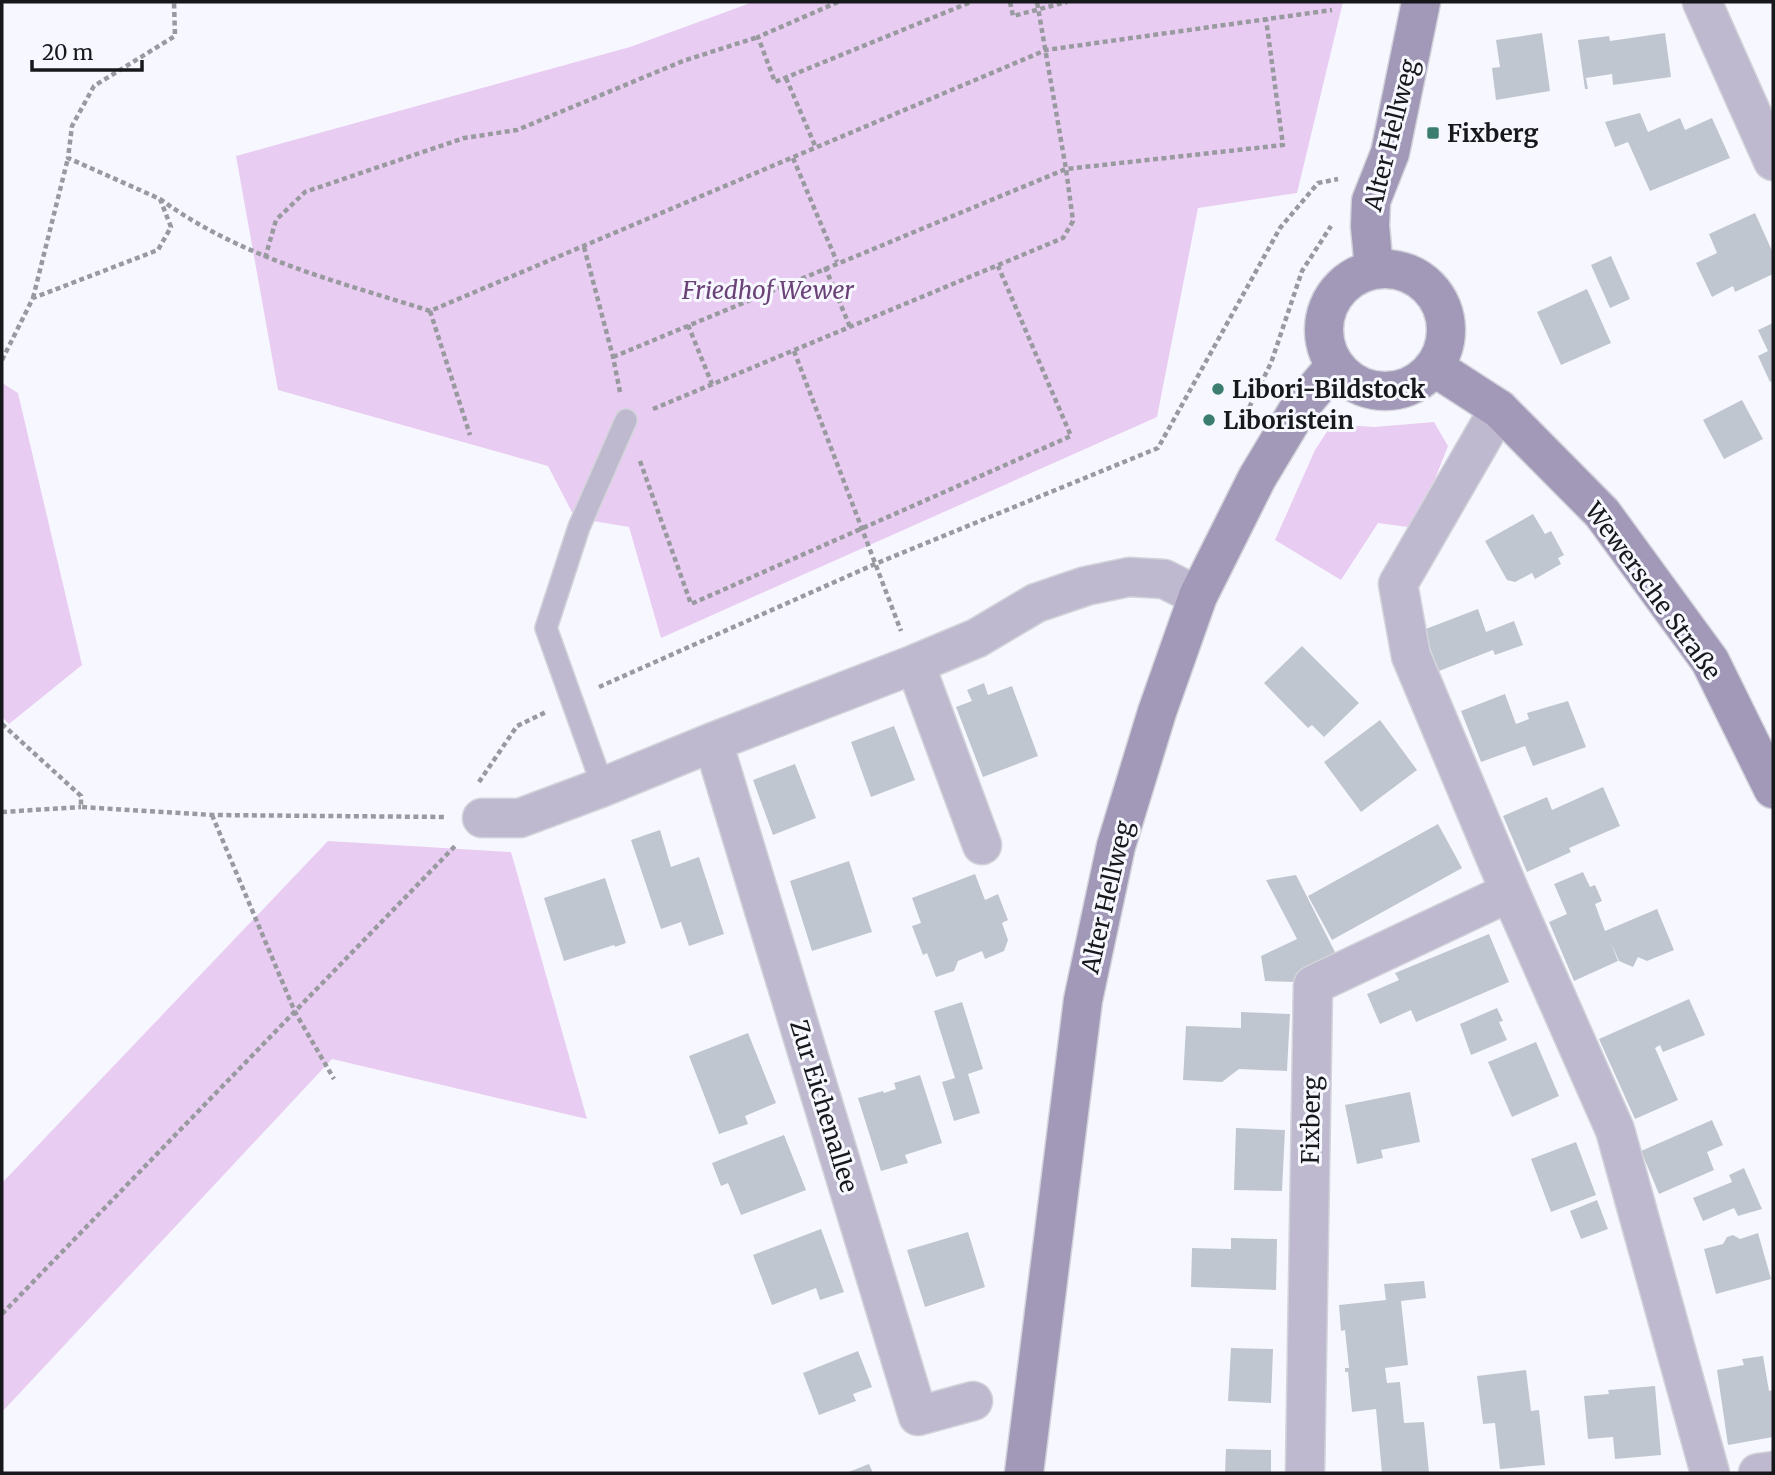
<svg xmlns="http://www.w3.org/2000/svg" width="1775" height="1475" viewBox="0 0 1775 1475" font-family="Merriweather,serif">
<rect width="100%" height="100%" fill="#f7f8ff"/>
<path fill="#e9ccf2" d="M753,2H1343L1297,193L1198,208L1157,417L661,638L629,527L575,518L548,466L278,390L236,156L630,47Z
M2,383L18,393L82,665L9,724L2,717Z
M1434,422L1448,446L1435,479L1408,527L1378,523L1341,580L1275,540L1315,450L1332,424L1374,427Z
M328,841L511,852L587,1119L332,1059L2,1412V1183Z"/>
<path fill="#c0c6cf" d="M1542,33L1550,91L1496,100L1492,68L1500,67L1496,40Z
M1665,33L1671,77L1613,85L1612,74L1586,78L1588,89H1585L1578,40L1609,36L1610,41Z
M1640,113L1648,132L1680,118L1685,130L1712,118L1730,158L1650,191L1628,142L1615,147L1605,122Z
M1755,213L1773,253V274L1735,292L1733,286L1712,297L1696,263L1717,253L1709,234Z
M1611,256L1630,299L1610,308L1591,265Z
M1587,289L1611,343L1561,365L1537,312Z
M1773,323V380L1770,382L1758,356L1768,351L1758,330Z
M1742,400L1763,439L1724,459L1703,420Z
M1533,514L1545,534L1551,531L1564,555L1558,558L1561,564L1535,579L1532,573L1515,582L1507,580L1485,541Z
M1478,609L1486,632L1514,621L1523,645L1495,655L1493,650L1439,671L1423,630Z
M1302,646L1359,703L1324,737L1312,725L1308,728L1264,683Z
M984,683L988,695L1012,686L1038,756L983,777L956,707L972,701L967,690Z
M1505,694L1516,724L1529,719L1527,713L1568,701L1586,747L1533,766L1525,746L1481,762L1461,711Z
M1380,720L1417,770L1361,812L1324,762Z
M894,726L915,780L871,797L851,742Z
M795,764L816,818L773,835L753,780Z
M1603,787L1620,826L1569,848L1571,852L1527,872L1503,816L1547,797L1552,810Z
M1438,824L1462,868L1332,940L1308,896Z
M660,830L671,867L699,857L724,934L689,946L681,922L661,929L631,840Z
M849,861L872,932L812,951L790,881Z
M1583,872L1590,887L1595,885L1602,901L1595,904L1605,931L1657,909L1674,950L1647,961L1638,957L1633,967L1619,961L1611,943L1618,961L1574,981L1549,922L1567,914L1554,884Z
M975,874L985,900L998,894L1008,920L1002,923L1008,940L1004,951L985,959L982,951L958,961L954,971L936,977L927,953L923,955L912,926L921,923L912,898Z
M1296,875L1340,962L1296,982L1265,981L1261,956L1297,939L1266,880Z
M605,878L626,943L615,947L614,945L564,961L544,898Z
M1489,934L1509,982L1416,1022L1411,1010L1380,1024L1367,994L1399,980L1395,973Z
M1689,999L1705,1035L1663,1052L1660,1045L1655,1048L1678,1100L1635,1119L1599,1039Z
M962,1002L983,1069L968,1074L980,1113L954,1121L942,1082L955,1078L934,1011Z
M1497,1008L1503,1021L1499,1022L1507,1040L1471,1055L1460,1024Z
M1241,1012L1290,1014L1287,1071L1239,1069L1222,1082L1183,1080L1186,1026L1241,1028Z
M748,1033L776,1103L745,1116L748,1124L719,1134L689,1056Z
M1536,1042L1559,1096L1512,1117L1488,1062Z
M920,1075L942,1143L905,1155L908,1163L881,1171L858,1098L883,1091L884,1093L896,1089L894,1083Z
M1410,1092L1420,1142L1381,1150L1383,1158L1357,1164L1345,1105Z
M1712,1120L1723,1145L1707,1152L1714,1170L1659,1194L1641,1151Z
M1236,1128L1285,1130L1282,1191L1234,1190Z
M784,1135L806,1190L741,1215L728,1183L721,1186L712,1163Z
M1576,1142L1596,1195L1551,1212L1531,1159Z
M1744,1168L1762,1209L1738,1216L1734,1208L1703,1221L1693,1198L1732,1182L1729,1175Z
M1597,1200L1608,1229L1581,1239L1570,1211Z
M821,1229L844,1292L820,1300L816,1288L772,1305L753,1255Z
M968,1232L985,1287L925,1307L907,1250Z
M1758,1233L1771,1279L1716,1294L1704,1249L1723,1244L1727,1237L1733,1235L1740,1239Z
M1231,1238L1277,1239L1276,1290L1191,1287L1192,1248L1231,1249Z
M1424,1281L1426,1298L1401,1301L1408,1365L1385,1368L1387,1383L1400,1382L1404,1423L1424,1422L1429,1473H1382L1376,1409L1352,1412L1348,1372H1345V1368H1349L1345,1330L1341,1331L1339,1305L1386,1300L1384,1284Z
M1231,1348L1273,1349L1271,1403L1228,1401Z
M858,1351L872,1387L853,1394L856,1401L819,1415L803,1373Z
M1763,1356L1769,1391L1773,1390V1437L1728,1445L1717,1370L1744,1365L1742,1359Z
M1526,1370L1531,1411L1539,1410L1545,1465L1500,1469L1495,1423L1483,1424L1477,1376Z
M1655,1386L1661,1455L1615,1459L1613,1437L1588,1439L1584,1396L1609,1394L1608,1390Z
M1226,1449L1271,1450V1473H1225Z
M869,1464L873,1473H846Z"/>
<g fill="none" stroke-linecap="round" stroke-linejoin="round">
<g stroke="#d3d4db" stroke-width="24">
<path id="lane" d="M603,787L546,628L579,527L626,420"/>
</g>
<g stroke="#d3d4db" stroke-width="41">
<path id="street" d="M1702,2L1773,161
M1499,409L1398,584L1411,656L1510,892L1615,1130L1710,1473
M915,664L982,845
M713,742L918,1416L973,1401
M482,818H520L603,787L713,742L915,664L977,638L1036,603L1086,586L1129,577L1164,579L1198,596
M1305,1473L1313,985L1510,892
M1758,1473L1773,1471"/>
</g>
<g stroke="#d3d4db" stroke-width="41">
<path id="secondary" d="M1374,269L1370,226L1371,201L1390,153L1421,2
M1324 330a61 61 0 1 1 122 0a61 61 0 1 1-122 0Z
M1434,367L1499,409L1602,513L1710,661L1773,789
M1024,1473L1083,1000L1116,846L1157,712L1198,596L1257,478L1299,408L1335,366"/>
</g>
<path stroke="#999aa0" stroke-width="4.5" stroke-dasharray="5 3.5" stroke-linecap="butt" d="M838,2L758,37L775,82L971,2
M1010,2L1013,16L1067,2
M786,78L816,148
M793,158L837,262
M160,199C241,258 336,281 430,311L1046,50L1332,10
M584,247L613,357L620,392
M265,258L276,220L305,192L464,138L517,130L683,61L758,37
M825,267L850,327
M33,298L68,158
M430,311L470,435
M688,325L712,384
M794,351L901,631
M613,357L1066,169L1283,145L1266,19
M2,360L33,298L158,250L171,227L160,199L68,158L72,126L94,86L175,36L174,2
M653,409L1063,238L1073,221L1066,169L1037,2
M1238,430L1271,363L1302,271L1331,226
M640,461L691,604L1071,436L998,266
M599,687L875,564L1158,448L1280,228L1318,183L1338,179
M2,724L81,796V807L212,815L446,817
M479,782L517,726L546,712
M2,812L81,807
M212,815L295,1012L334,1079
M2,1314L456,845"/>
<use href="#lane" stroke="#beb9ce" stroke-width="21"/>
<use href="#street" stroke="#beb9ce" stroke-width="38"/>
<use href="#secondary" stroke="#a299b9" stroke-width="38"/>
</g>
<g fill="#3b7e6f" stroke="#f7f8ff" stroke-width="2.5">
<rect x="1426" y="126" width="14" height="14" rx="3.5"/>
<circle cx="1218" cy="389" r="7"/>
<circle cx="1209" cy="420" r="7"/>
</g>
<g text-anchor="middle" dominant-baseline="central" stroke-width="6" stroke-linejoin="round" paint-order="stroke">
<g font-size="24" font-weight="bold" fill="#17181c" stroke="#f7f8ff" text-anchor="start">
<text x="1447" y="133">Fixberg</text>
<text x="1232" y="389">Libori-Bildstock</text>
<text x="1223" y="420">Liboristein</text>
</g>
<g font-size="24" fill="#17181c" stroke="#f7f8ff">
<text transform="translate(1391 135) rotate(-76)">Alter Hellweg</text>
<text transform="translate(1653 591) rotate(54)">Wewersche Straße</text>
<text transform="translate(1107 897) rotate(-77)">Alter Hellweg</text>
<text transform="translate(824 1106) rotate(73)">Zur Eichenallee</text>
<text transform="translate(1311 1120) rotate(-89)">Fixberg</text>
</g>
<g font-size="24" font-style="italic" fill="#6b4278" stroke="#f7f8ff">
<text x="768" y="290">Friedhof Wewer</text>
</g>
</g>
<rect width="1775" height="1475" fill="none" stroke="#17181c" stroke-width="7"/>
<path d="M32 60v10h110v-10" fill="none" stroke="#17181c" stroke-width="3.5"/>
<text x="42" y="60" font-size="21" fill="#17181c" stroke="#f7f8ff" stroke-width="5" paint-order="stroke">20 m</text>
</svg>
